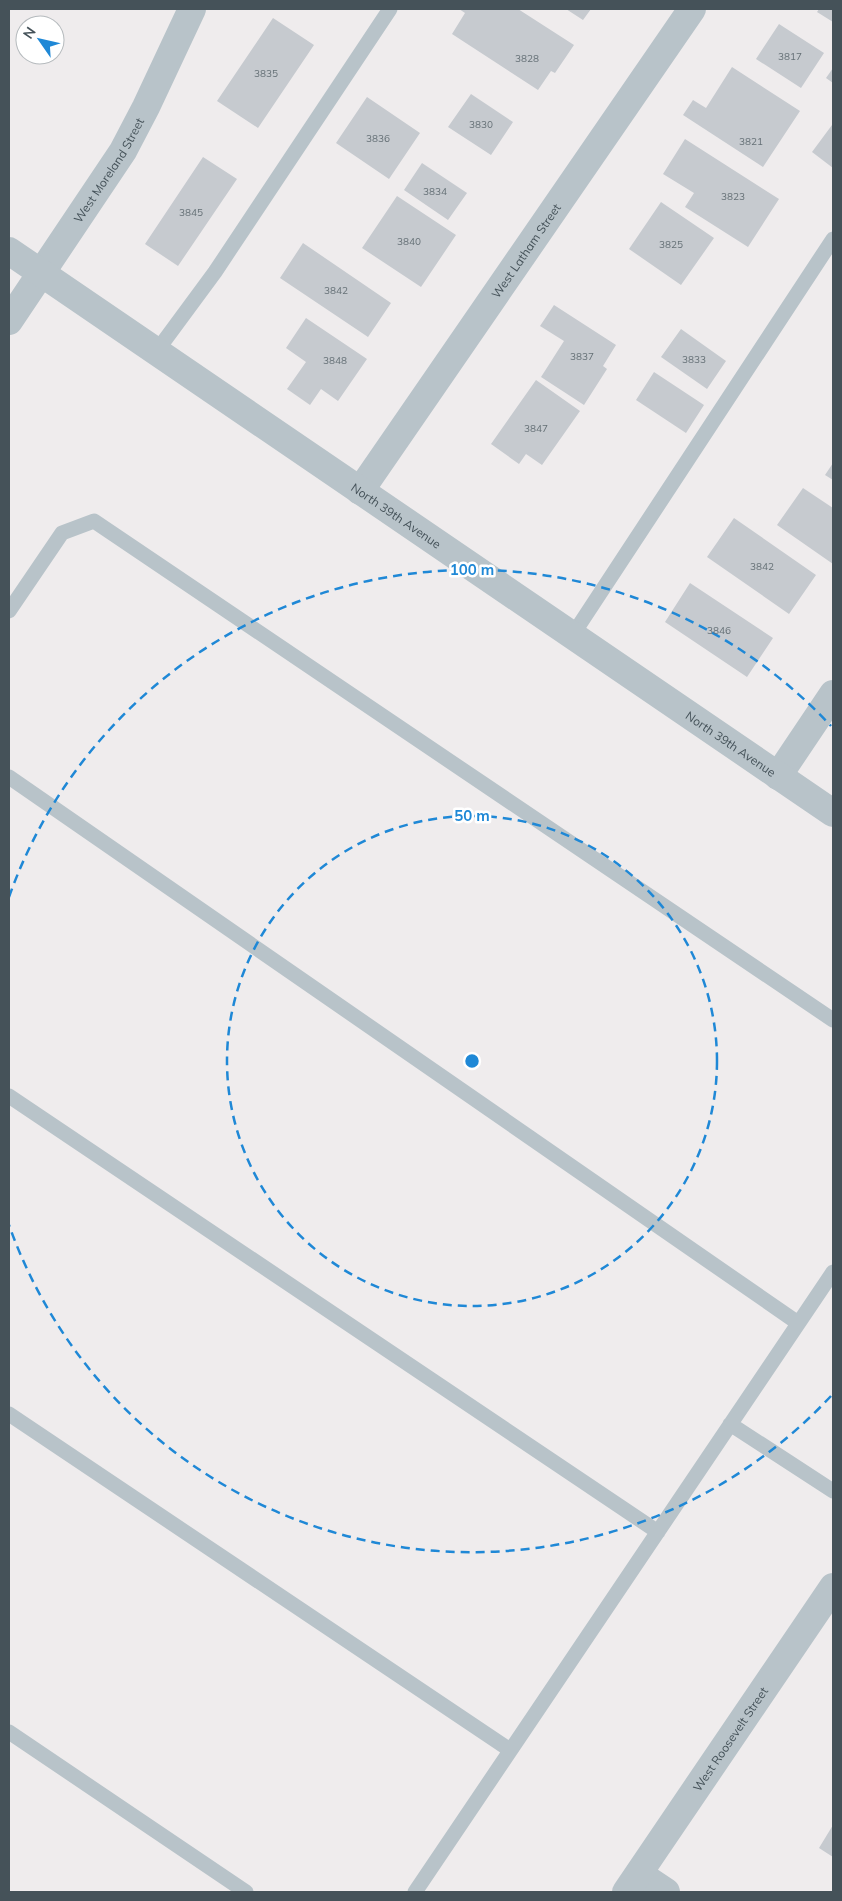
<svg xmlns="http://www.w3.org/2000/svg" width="842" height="1901" viewBox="0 0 842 1901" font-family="Mulish,sans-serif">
<rect width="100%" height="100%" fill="#efeced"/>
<path fill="#c6cacf" d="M459,9H518L574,45L555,73L551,71L538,90L452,34L465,13Z
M566,9H591L583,20Z
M819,9H833V22L817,12Z
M273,18L314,45L258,128L217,101Z
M779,24L824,53L801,88L756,59Z
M732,67L800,111L763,167L683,115L693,100L706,108Z
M833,68V83L826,78Z
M471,94L513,122L491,155L448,127Z
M367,97L420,133L389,179L336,143Z
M832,125L833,126V168L812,152Z
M685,139L779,199L748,247L685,207L694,193L663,174Z
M203,157L237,179L178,266L145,244Z
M422,163L467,193L448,220L404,190Z
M397,196L456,235L421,287L362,248Z
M661,202L714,238L681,285L629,249Z
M303,243L391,303L368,337L280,278Z
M554,305L616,345L603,366L607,369L584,405L541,377L564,341L540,326Z
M306,318L367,359L338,401L321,389L310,405L287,389L306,362L286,348Z
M681,329L726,361L707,389L661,357Z
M654,372L704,405L686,433L636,400Z
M536,380L580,411L542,465L526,454L519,464L491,444Z
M833,463V480L825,475Z
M803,488L833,508V564L777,525Z
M734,518L816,575L789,614L707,557Z
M690,583L773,638L747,677L665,622Z
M833,1825V1857L819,1848Z"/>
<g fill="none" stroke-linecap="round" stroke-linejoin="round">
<path stroke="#b8c3c9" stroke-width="15" d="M156,352L215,272L390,9
M9,611L62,533L94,521L833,1020
M572,636L833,239
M9,777L798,1323
M9,1096L658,1532
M9,1414L510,1750
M730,1424L833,1491
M9,1732L246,1892
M415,1892L833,1272"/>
<g stroke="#b8c3c9" stroke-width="28">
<path id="s1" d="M9,321L123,151L146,107L192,9"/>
<path id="s2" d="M360,491L692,9"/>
<path d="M778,776L833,694"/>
<path d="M639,1874L666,1892"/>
</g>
<g stroke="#b8c3c9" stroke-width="28">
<path id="s3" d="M9,251L833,813"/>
<path id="s4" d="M626,1892L833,1587"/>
</g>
</g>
<g fill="none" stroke="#1f88d6" stroke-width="2.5" stroke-dasharray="9 6">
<circle cx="472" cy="1061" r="245"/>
<path d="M831 1396A491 491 0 0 1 9 1225M9 897A491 491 0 0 1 831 726"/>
</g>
<g text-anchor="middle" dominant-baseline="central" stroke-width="5" stroke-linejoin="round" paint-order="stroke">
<g font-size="10" fill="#657076">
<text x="790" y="56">3817</text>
<text x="527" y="58">3828</text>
<text x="266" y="73">3835</text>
<text x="481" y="124">3830</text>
<text x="378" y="138">3836</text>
<text x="751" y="141">3821</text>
<text x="435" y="191">3834</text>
<text x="733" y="196">3823</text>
<text x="191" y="212">3845</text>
<text x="409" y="241">3840</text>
<text x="671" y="244">3825</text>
<text x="336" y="290">3842</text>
<text x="582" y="356">3837</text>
<text x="694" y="359">3833</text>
<text x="335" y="360">3848</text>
<text x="536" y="428">3847</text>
<text x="762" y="566">3842</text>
<text x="719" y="630">3846</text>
</g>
<g font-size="12" fill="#455259" stroke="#fff">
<text stroke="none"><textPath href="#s1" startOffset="181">West Moreland Street</textPath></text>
<text stroke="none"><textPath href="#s2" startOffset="292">West Latham Street</textPath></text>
<text stroke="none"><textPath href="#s3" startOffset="469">North 39th Avenue</textPath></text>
<text stroke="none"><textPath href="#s3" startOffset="874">North 39th Avenue</textPath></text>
<text stroke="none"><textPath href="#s4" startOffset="185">West Roosevelt Street</textPath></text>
</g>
</g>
<circle cx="472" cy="1061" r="8" fill="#1f88d6" stroke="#fff" stroke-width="2.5"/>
<g font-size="15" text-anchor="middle" font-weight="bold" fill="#1f88d6" stroke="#fff" stroke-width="5" stroke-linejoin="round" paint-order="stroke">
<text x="472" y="575">100 m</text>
<text x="472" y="821">50 m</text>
</g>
<rect width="842" height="1901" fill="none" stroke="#455259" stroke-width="20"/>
<g transform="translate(40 40) rotate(304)"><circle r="24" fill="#ffffff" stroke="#b5babd"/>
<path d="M0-4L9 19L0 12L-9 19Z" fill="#1f88d6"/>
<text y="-8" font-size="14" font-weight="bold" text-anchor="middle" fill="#455259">N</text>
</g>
</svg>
